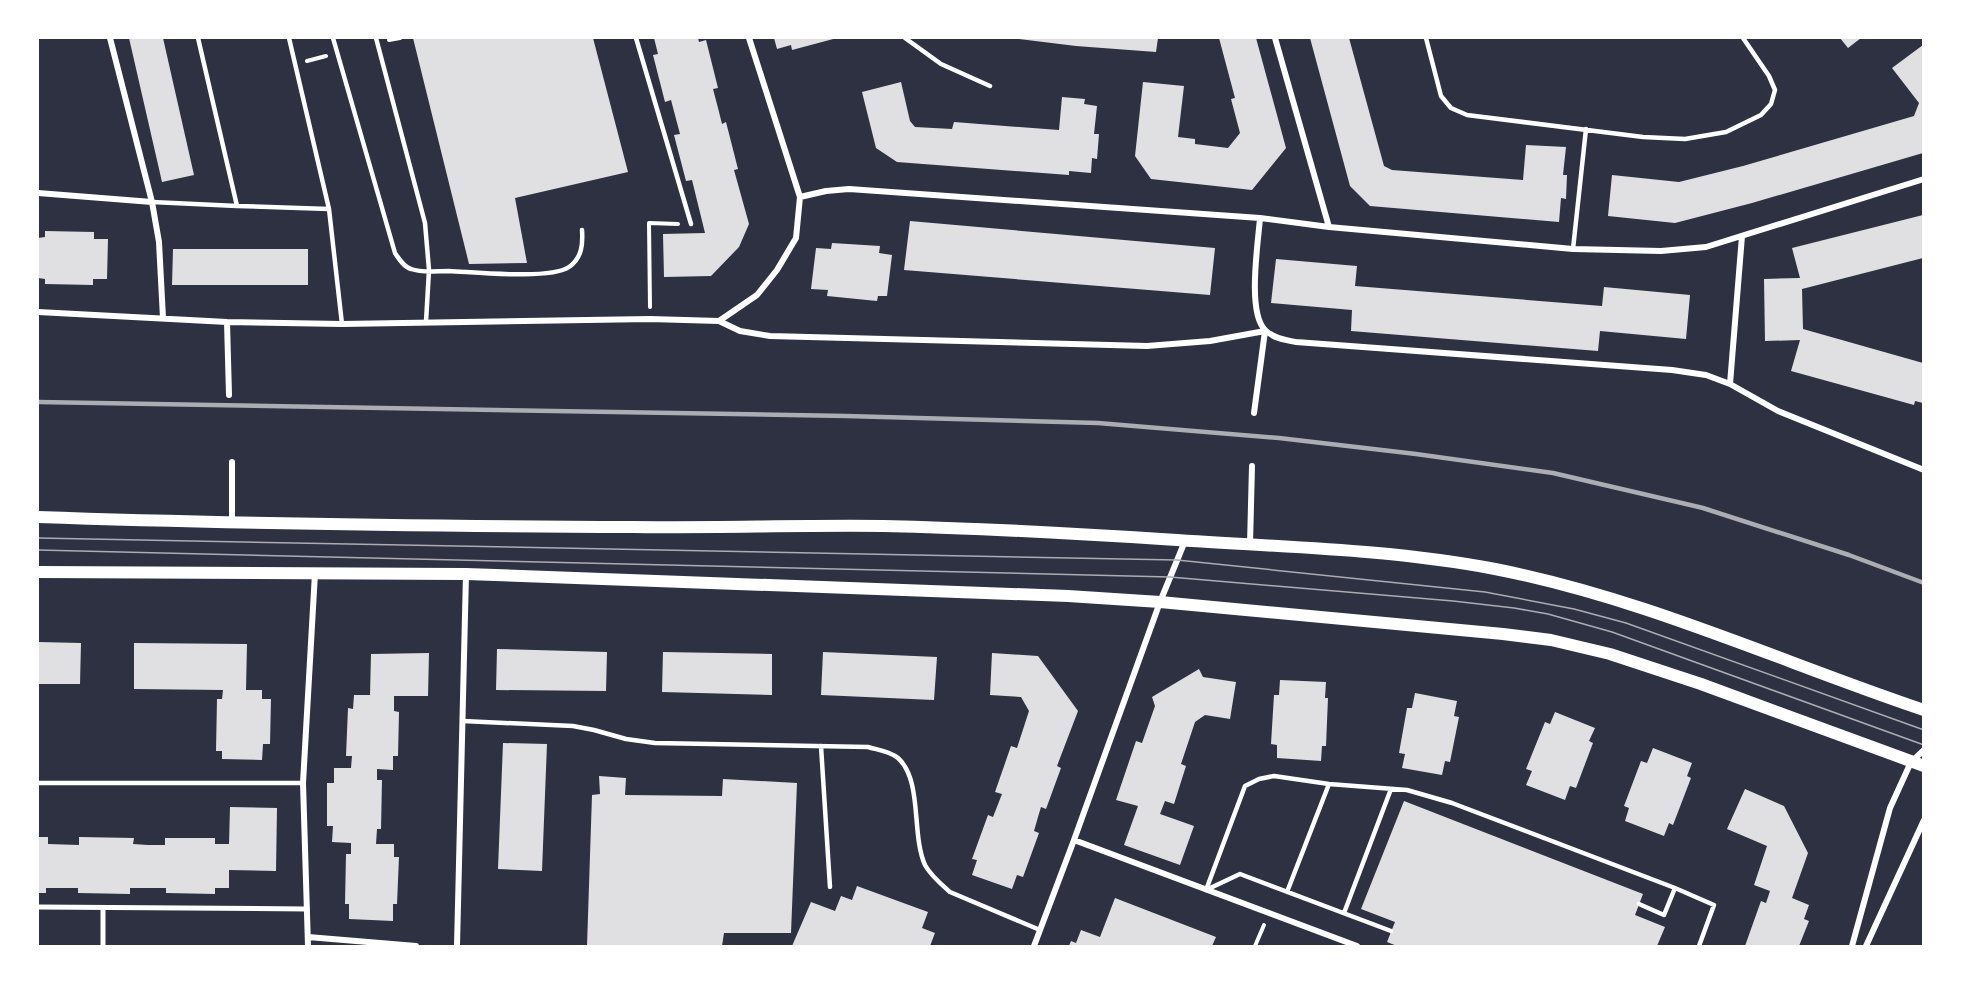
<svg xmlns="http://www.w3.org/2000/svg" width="1961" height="984" viewBox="0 0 1961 984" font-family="'Alegreya Sans',sans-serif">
<rect width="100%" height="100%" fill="#2d3142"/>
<path fill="#e0e0e3" d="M129,38H163L194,175L162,182Z
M413,38H593L628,172L515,198L527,263L469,264Z
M654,38H698L699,42L706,40L718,88L713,89L718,108L722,124L726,122L738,169L734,170L749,224L739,247L711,276L664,277L663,234L705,233L692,180L686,181L674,135L680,134L671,100L665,102L653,55L658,54Z
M774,38H837L792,50L791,45L777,49Z
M1019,38H1158L1156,52L1076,46L1019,39Z
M1219,38H1256L1286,148L1252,190L1151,179L1135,156L1143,82L1184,86L1178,137L1195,139V144L1228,148L1240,133L1231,99L1235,98Z
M1310,38H1349L1384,166L1392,170L1523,180L1526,145L1566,147L1563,175H1567L1566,199L1561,198L1559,222L1370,206L1350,186Z
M1840,38H1861L1848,48Z
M1923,45V153L1752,203L1675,223L1608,216L1612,175L1679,182L1743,166L1914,116L1919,103L1892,68Z
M901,82L910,121L915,127L952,129L954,122L1059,130L1062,97L1085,99L1084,104L1097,106L1094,134H1099L1097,159L1092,158L1091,173L1069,171V175L897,162L876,148L862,92Z
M1923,215V258L1802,289L1803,329L1923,363V403L1915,401L1914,405L1791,371L1800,340L1765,341L1764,279L1800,278L1792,248Z
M910,221L1215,248L1210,295L904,270Z
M45,231L94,232V239H108L107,279H93V285L45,284V279L38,278V238L45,237Z
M832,243L880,246L879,253L892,255L887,296H878L877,301L827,296L828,290L811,289L816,248L831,249Z
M173,249H308V285H172Z
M1276,259L1357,266L1355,286L1602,306L1604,287L1690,295L1686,339L1600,331L1598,351L1351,331L1352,310L1271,303Z
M38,642L81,643L80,684H38Z
M134,643L247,644L246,690H262V699H271L270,744H263L262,760L222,759V751H216L217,699H222L223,690L134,689Z
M497,649L607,652L606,691L496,690Z
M663,652L772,654V695L662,692Z
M823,652L937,657L934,700L821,695Z
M429,653L428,696H394V711L399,712L398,756H393V770L377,769V780H382L381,829H377L376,844H394V857H399L397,904H393V921L349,919V904H345L346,854H351V843L332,842L333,826H327V783H334V768H351L352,756H346L348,708L353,709L354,695H370L371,654Z
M992,653L1038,656L1078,711L1057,766L1061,768L1046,809L1041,807L1038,817L1034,831L1039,833L1023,877L1017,875L1012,889L972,875L977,860L972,859L988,815L993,817L1002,794L995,792L1011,746L1017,748L1029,711L1021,697L990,695Z
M1199,669L1203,677L1236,682L1230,719L1205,715L1195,722L1181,764L1186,766L1174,804L1165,801L1160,814L1194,826L1180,865L1124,845L1138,806L1116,800L1136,741L1142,743L1155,706L1152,697Z
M1280,680L1326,682L1325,698H1328L1326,746H1322L1321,761L1277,758V745L1271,744L1274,695H1279Z
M1415,693L1457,701L1454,716L1459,717L1450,762L1445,761L1442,775L1402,768L1405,754L1399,753L1407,708H1412Z
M1555,712L1595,728L1589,741L1593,743L1576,788L1570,786L1565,800L1526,785L1532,771L1526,769L1545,722L1550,724Z
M503,743L547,744L542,871L498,869Z
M1653,748L1692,763L1687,776L1691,778L1673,825L1669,823L1664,836L1625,821L1629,808L1624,806L1641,761L1647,763Z
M599,776L626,778L625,795L722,796L723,779L797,783L791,933H724L722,946H587L592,795L600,794Z
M1745,789L1784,806L1808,853L1792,898L1809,905L1804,919L1809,921L1799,946H1745L1761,901L1766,903L1770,891L1754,885L1767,846L1727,829Z
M1404,801L1643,894L1635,915L1665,927L1657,946H1397L1387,942L1395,922L1361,909Z
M230,807L277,808L276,871L229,870V888H215V894L166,893V888H130V894L78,893V888H46V893H38V837H48V844L79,845V837L134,838L133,844L148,845H165V838H215V844H229Z
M857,886L928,912L922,928L935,933L930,946H792L811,902L835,911L841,896L852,900Z
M1115,898L1216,937L1212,946L1120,945V946H1069L1071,941L1076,943L1081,930L1100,937Z"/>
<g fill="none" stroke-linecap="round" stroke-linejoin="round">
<path stroke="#fff" stroke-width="4" d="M389,40L400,38
M307,61L326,56
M650,307L649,223L678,224
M1255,946L1264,925"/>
<path stroke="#fff" stroke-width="4.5" d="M289,38L329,209
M333,38L395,253C399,259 404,267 411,269C422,273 437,271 449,271C474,272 550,280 569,267C582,258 583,244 582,230
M376,38L425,223L429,270L426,322
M636,38L691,224
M905,38L941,64L990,86
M1426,38L1441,96L1451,108L1467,115L1643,137L1685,139L1726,132L1761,115L1771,104L1775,90L1769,76L1743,38
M152,202L237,206L198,38
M237,206L329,209L342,324
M1573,249L1586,129
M463,721L573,726L594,730L626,739L655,743L868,747C878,750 890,751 898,758C923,781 911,834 925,865C931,876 941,884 950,892L1040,930
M821,746L830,887
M38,783H303
M1206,890L1245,786L1259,779L1274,776L1329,784L1407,790L1452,803L1675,888
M1206,890L1240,874L1391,931
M1287,892L1329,784
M1639,904L1664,915L1675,888L1714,905L1699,946
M1344,913L1391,789"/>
<path stroke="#fff" stroke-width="5" d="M38,907L307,909
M103,908V946"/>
<path stroke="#fff" stroke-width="6" d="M110,38L152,202L159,242L163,318
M1275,38L1329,227
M38,193L152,202
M800,197L826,191L849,189L1260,218L1329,227L1573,249L1661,251L1706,247L1924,179
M1260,218C1258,244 1247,312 1265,330C1273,338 1285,340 1296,342L1672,370L1706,375L1730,384L1742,236
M38,312L227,322L342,324L650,319L719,321L757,295L777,270L796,238L800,197L749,38
M719,321L740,331L770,336L1147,346L1210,341L1265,331
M227,322L229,395
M1730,384L1778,411L1924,470
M1254,413L1265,331
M232,462V522
M1250,544L1252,466
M1074,840L1357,946
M308,937L416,946
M308,946L303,783L315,573
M457,946L466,574
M1034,946L1074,840L1160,602L1185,541
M1852,946L1890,808L1911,762L1924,750
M1866,946L1924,820"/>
<path stroke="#fff" stroke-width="12" d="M38,517C236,524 434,526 633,527C716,528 799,525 883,526C975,528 1068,533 1161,539C1272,547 1385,548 1495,569C1644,598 1781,662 1924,710
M38,572L466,574L1068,596L1160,602L1503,634L1551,640L1610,654L1701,684L1924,766"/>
<path stroke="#abadb3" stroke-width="1.5" d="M38,538L1177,560L1485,592L1574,609L1626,623L1924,730
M38,550L1170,577L1453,601L1514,608L1548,614L1612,632L1924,745"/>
<path stroke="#abadb3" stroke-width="4.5" d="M38,402L846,416L1098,423L1279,438L1416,454L1553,473L1703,508L1849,555L1924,583"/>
</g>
<rect width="1961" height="984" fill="none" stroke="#ffffff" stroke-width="78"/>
</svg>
